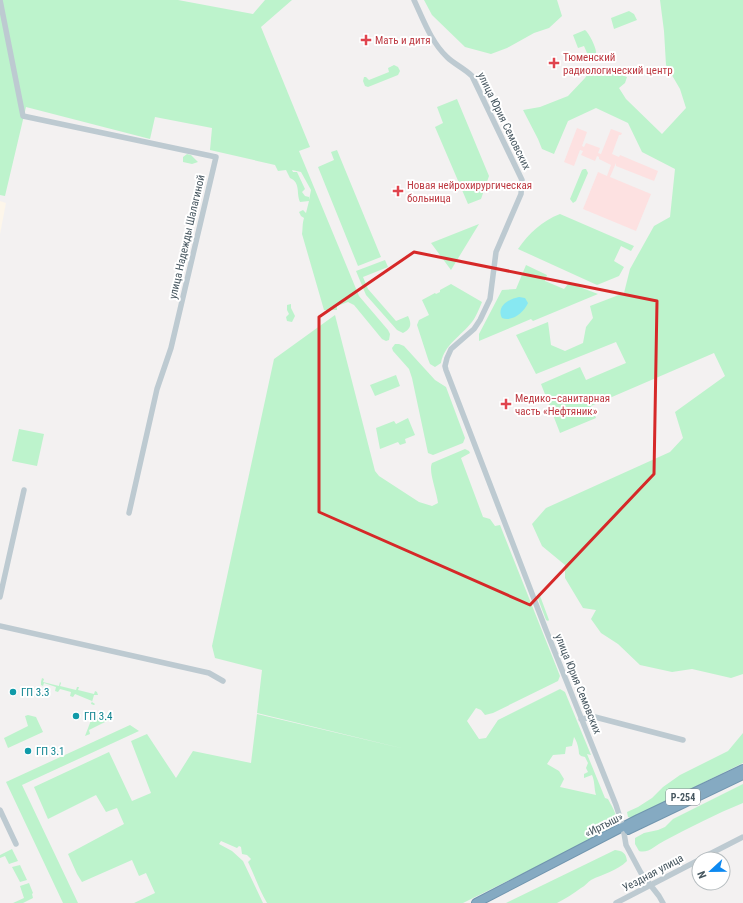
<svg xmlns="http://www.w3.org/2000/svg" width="743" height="903" viewBox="0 0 743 903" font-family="'Roboto Condensed',sans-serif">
<rect width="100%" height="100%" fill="#f3f1f1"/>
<path fill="#fdf6ea" d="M0,201L6,203L0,234Z"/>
<path fill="#fde1e1" d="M577,128L587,132L582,146L584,147L586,143L600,148L598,153L601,154L611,129L622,133L621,135H619L612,154L619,157L620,155L658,171L654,181L616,166V163L610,177L651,194L636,231L583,209L598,172L607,176L611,165L599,159V157L597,156L595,161L581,155L583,151L580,150L574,166L564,162Z"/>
<path fill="#bdf3cc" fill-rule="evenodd" d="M0,0H178L253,14L265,0H292L261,27L310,147L299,151L359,296L388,330L390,334L389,340L386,341L382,339L354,305L348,302L337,306V310H324L302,234C303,228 302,225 304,218L301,216L299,212L303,210L306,213L309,201L300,202C296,193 301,183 290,178L286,170L278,171L275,165L210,150L212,128L155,117L150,139L26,107L5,196L0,195ZM292,170L301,172L311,190L309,200V197L305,196L302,192L305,189L297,172H293Z
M424,0H557L562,16L549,28L534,33L507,48L491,54L465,47L432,15Z
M660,0H743V674L731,678L692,669L672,672L640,665L618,644L601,633L591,619L596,610L583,608L565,578V565L542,546L532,524L546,508L670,452L683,438L675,412L725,376L714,353L591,406L596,418L560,433L541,384L580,367L586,380L626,363L616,342L536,374L516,335L548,322L551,345L565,351L583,343L586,327L593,318L590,306L624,293L630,269L654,226L670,217L675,169L642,152L628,123L596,108L568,121L554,154L542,149L538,139L523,110L540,107L568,96L585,78L593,66L605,69L608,67C615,70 619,75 627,77L625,83L619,88L626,99L662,134L686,108L680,89L666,65L664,31Z
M629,11L634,14L637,20L614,29L611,18Z
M585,30C589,33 596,47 596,52C596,56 593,58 590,60L584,46L578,48L573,35Z
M394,65L398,67L400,71L398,75L368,87L365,86L363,81L364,77H366L369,80L389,72L388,68Z
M457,99L489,176L481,199L468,204L435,127L443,123L437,107Z
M337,150L381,257L358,266L318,167L334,160L331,152Z
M187,154L191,155L198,162L192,164L183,162V157Z
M584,169H586L588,173L576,201L573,203L570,199L582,170Z
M560,214L634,246L631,251L621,246L614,261L624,267L619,276L597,285L518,249C529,233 542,221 560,214Z
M479,224L451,270L431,243Z
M385,260L388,267L363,277L368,289L396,321L408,316C412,324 411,329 403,333L397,330L366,295L356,271Z
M526,265L547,275L545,281L564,289L569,283L598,294L533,321L531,319L479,341V334L502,290L516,289Z
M451,284L482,302C479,309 476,317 472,322C461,336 444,345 441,363L435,367L430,364L428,359L417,325L419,320L429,315L422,300L435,293L436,294L440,292V290Z
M291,304V308L295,316L292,322L287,321L286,317L289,314L287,310V305Z
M335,315L375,471L379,476L419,502L432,506L438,503C437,492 428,471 432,463L465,449L469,451L470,453L461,458L483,517L490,519L495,526L500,525L560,676L558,681L493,713L485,715L481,710L476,708L467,721L479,739L486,738L498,720L560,689L565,692L591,755L587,754L605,798L608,799C611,805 621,820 615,826C614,828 611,828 610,830L463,903H267C260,891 255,877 249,864L248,862L251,859L247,855L242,854L241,847L239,846L237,848L221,841L219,844L232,851L243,861L263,903H134L155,893L146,873L139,876L132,860L82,882L77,874L68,854L124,824L117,808L106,812L96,795L48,819L34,787L109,752L132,801L151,793L131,741L147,734L176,778L193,751L251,763L257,714L405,749L257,713L262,670L215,658L212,646L274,359ZM574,737C577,741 579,749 579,754L581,756L585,757L588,763L586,768L588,772L584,774V778L592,775C595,782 594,788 596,795L560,787L564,779L559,771L547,764L553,755L565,754L566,747L572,746Z
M395,344H399L404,346L435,380L446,387L465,438L463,443L433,455L428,453L412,378L409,369L393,351L392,348Z
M396,375L400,386L375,396L370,385Z
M408,418L415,435L405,439L406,443L400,445L398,442L380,449L376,428L394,421L396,424Z
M19,429L44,434L37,466L12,461Z
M539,593L549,620L548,621L546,620L537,596Z
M42,678L44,679L43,682L59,686L60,682L61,683L60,686L76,690L77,687H79L78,690L94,694L95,691L97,692L98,695H94L92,702L95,704L94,705L91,704L92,701L75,694L73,697L70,696L71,692L60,689L58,692L55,691L56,687L44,683L43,686L41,685V682L37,681L41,682Z
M28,715L36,717L43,732L8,748L4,738L28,726L25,716Z
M93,715L109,720L89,730L90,734L85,736Z
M130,725L139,731L22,785L78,903H63L6,782Z
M743,733V763L634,817L631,818L628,817L627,812L638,807L652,798L663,787L680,775L728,751Z
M743,784V803C716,814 690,827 664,841C656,845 648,854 639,851L635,844V838L644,833L658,830L665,827L673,819Z
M12,849L18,861L9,864L5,856L0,858V855Z
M615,850C623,851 626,853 627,861C617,871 603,874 591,880C588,882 585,886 581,888C573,894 565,899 557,903H506Z
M20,865L27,880L20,882L12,867Z
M29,883L33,893L32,894L33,898L23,903H13L24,898L20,886Z"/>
<path fill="#87e8f2" d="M519,297L525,298L528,303C524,312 513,322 502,318C496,306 509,299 519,297Z"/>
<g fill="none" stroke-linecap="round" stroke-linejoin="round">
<g stroke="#7095ae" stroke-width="10">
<path id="highway" d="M628,830L743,775
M476,903L638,819L743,769"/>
</g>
<path stroke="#bdcad1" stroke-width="5.5" d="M0,0L23,116L216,157L171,348L157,389L129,513
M414,0C423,19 431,42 447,57C454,64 464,68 472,76L522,180L521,194L496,252L490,299L480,320L474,329L451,349L447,358L445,366L446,370L546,630L616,805L623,827L626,845L641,873L659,896L663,903
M0,597L24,490
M0,626L209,673L223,681
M581,719L595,717L683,740
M0,810L16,844
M700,859L743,837
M616,903L699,860"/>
<use href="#highway" stroke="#85aac2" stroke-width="8"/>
</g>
<path fill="none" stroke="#d62828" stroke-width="3" stroke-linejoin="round" d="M414,252L657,301L654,474L530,605L319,512V317Z"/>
<g fill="#e0444e" stroke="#fff" stroke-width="1.5">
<path d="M364 34h4v4h4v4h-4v4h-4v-4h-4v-4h4z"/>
<path d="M552 57h4v4h4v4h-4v4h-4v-4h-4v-4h4z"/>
<path d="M396 185h4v4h4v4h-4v4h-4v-4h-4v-4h4z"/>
<path d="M504 398h4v4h4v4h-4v4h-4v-4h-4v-4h4z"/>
</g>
<g fill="#0f9aa8" stroke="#fff" stroke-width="1.5">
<circle cx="13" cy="692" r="4"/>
<circle cx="76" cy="716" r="4"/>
<circle cx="28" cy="751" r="4"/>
</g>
<g text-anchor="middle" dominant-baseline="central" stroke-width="4" stroke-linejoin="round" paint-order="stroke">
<rect fill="#fff" stroke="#7e8990" stroke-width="1" x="666" y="789" width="34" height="16" rx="3"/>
<g font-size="10" font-weight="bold" fill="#475760">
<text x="683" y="797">Р-254</text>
</g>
<g font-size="11" fill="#be3a42" stroke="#fff" text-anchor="start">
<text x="375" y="40">Мать и дитя</text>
<text x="563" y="57">Тюменский<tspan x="563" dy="13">радиологический центр</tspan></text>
<text x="407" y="185">Новая нейрохирургическая<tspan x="407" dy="13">больница</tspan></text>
<text x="515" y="398">Медико–санитарная<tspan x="515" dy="13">часть «Нефтяник»</tspan></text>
</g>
<g font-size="11" fill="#475760" stroke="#fff">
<text transform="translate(504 121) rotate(64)">улица Юрия Семовских</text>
<text transform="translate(187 237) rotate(-77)">улица Надежды Шалагиной</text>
<text transform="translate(578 684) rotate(68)">улица Юрия Семовских</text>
<text transform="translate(604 825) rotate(-27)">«Иртыш»</text>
<text transform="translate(653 873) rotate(-28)">Уездная улица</text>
</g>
<g font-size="11" fill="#0d838f" stroke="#fff" text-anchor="start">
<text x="21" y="692">ГП 3.3</text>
<text x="84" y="716">ГП 3.4</text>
<text x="36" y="751">ГП 3.1</text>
</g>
</g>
<g transform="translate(711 871) rotate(248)"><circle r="19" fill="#ffffff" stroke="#b5bcbf"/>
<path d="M0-3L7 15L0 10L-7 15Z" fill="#0d89f1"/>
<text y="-6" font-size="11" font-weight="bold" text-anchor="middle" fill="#475760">N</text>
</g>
</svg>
